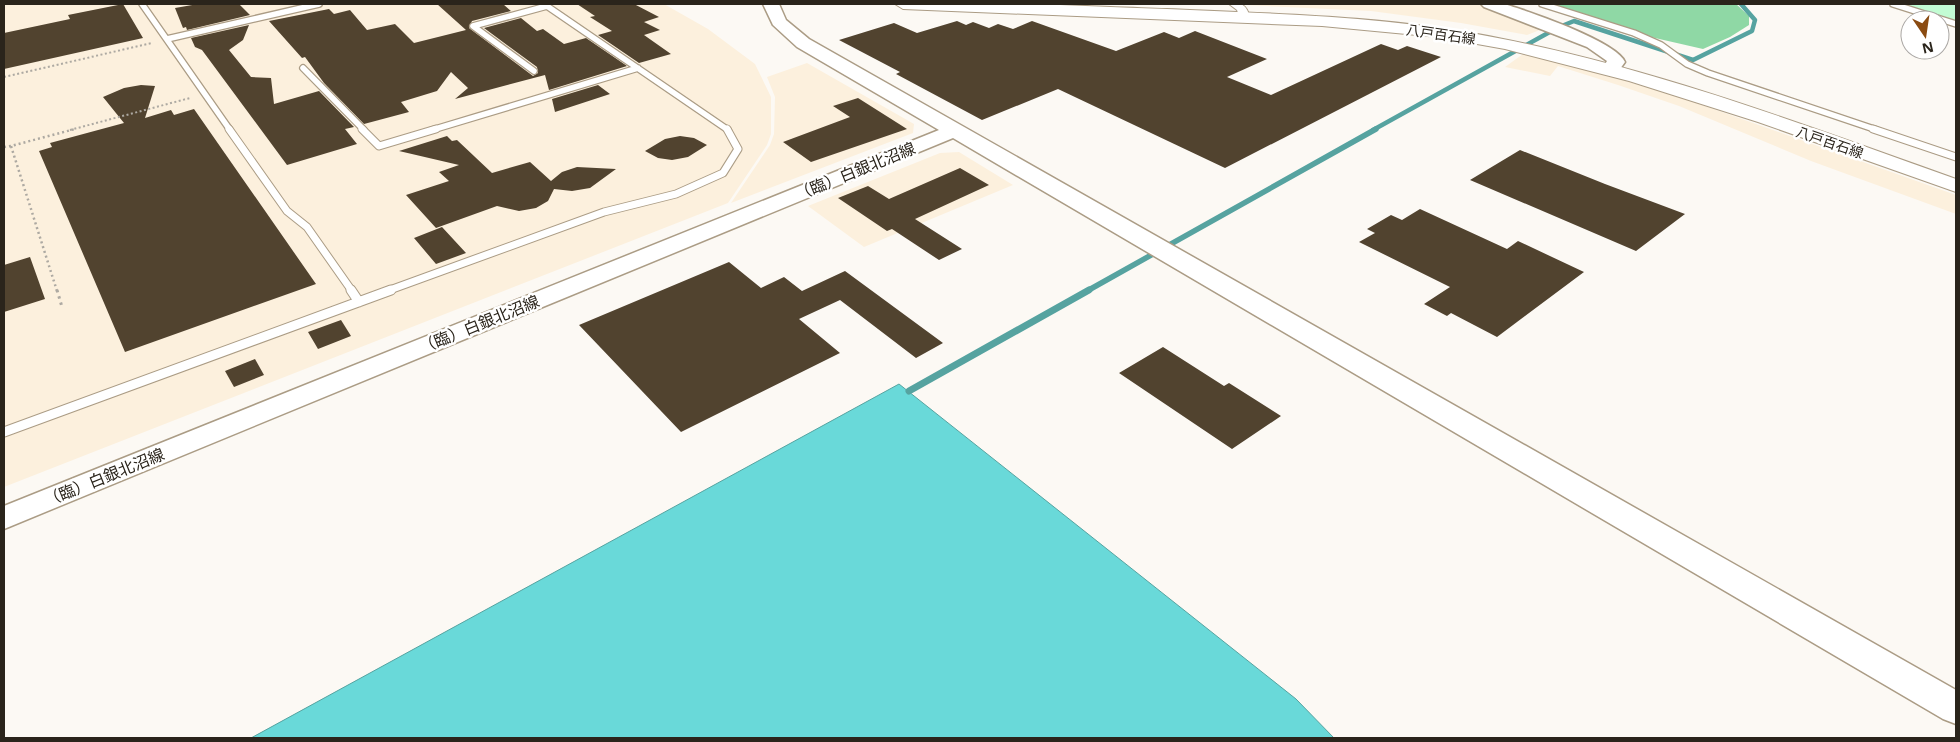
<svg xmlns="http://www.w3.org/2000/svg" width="1960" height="742" viewBox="0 0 1960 742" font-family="'Open Sans','Noto Sans JP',sans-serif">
<rect width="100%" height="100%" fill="#fcf9f4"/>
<path fill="#fcf0dd" d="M4,4H664L708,29L755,64L771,97V134L767,145L728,203L4,487Z
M1222,4H1477L1545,28L1527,35L1461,23L1371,11Z
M1523,54L1607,75L1691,101L1956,195V214L1811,161L1679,106L1618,85L1558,66L1550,76L1505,67Z
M807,63L914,124L913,133L731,203L770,145L774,134L775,97L767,77Z
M959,152L1013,185L864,247L808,206L940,153Z"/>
<path fill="#c2fcd3" d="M1901,4H1956V22Z"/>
<path fill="#8fd8a5" d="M1551,4H1736L1749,16V25L1730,37L1703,49L1655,38Z"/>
<path fill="#69d9d9" stroke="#56a3a0" d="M899,384L1296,699L1334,738H251Z"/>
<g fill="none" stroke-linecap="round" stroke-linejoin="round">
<path stroke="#56a3a0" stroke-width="4.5" d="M1373,130L1557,28L1574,21L1693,60L1752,31L1755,20L1741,4"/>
<path stroke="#56a3a0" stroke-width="5.5" d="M1087,291L1376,129"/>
<path stroke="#56a3a0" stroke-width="7" d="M909,391L1089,290"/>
</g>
<path fill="#51432f" d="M123,4L143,38L4,69V33L70,19L68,15Z
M198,4H239L250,15L187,30L186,27L183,28L175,8Z
M437,4H503L511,11L472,21L469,28L533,76L538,73L537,67L484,28L521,18L537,31L543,29L564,44L586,38L627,66L549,90L545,75L455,99L468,88L451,72L437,91L401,102L409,112L364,124L324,83L305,57L302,58L269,21L329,9L334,14L350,10L367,30L395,24L414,43L466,30Z
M577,4H634L659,17L644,22L660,30L644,35L671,54L639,63L598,35L612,31L590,17L595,16Z
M957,21L966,25L973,22L989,28L998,24L1013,29L1032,21L1116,51L1164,32L1179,38L1195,31L1267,59L1227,77L1271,95L1381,44L1398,50L1407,46L1441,57L1225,168L1058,89L982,120L896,74L900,72L839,40L894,23L917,33Z
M249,25L243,40L229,50L251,77L271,78L274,104L319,91L354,127L345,129L357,144L287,165L202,50L195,47L191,38Z
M141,85L155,86L145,118L171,110L174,115L194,109L316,284L125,352L39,151L52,147L50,143L124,123L103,97L124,88Z
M598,85L610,94L555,112L552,99Z
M858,98L907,129L811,162L783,142L850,117L833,106Z
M447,136L452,141L457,140L492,173L530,162L551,181L562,172L577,167L616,169L590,188L572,191L554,189L548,201L536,208L519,211L497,206L436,228L406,195L449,181L439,172L459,165L399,151Z
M680,136L694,138L707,145L688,157L672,160L658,158L645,151L665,139Z
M1520,150L1605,184L1685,214L1636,251L1470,180Z
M960,168L989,185L915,219L962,249L939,260L892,229L887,231L838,198L868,186L889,199Z
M1420,209L1507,249L1518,241L1584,272L1497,337L1451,313L1447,316L1424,304L1450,287L1359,242L1375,233L1367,229L1391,215L1402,220Z
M442,227L466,253L436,264L414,238Z
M30,257L45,299L4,312V265Z
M729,262L761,288L784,277L802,291L845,271L943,343L916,358L840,300L799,319L840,353L681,432L579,325Z
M341,320L351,336L318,349L308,332Z
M1163,347L1224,386L1229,383L1281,416L1232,449L1119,373Z
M255,359L264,375L234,387L225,371Z"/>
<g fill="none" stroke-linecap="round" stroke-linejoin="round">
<g stroke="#ab9c85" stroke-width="8">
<path id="lane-far2" d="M142,4L230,130
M544,4L728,130
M1542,4L1634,33L1661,45L1687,64L1708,73L1877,130
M1893,4L1956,24
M167,39L319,4
M303,68L364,130
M534,71L473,26L547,6
M432,130L638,68"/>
</g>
<g stroke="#ab9c85" stroke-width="9">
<path id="lane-far1" d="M229,129L287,211L307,227L352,291
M362,129L379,146L436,129
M1873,129L1956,157
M387,291L604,212L676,194L723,173L738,149L727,129"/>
</g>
<g stroke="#ab9c85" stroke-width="11">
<path id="lane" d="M351,290L359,302
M4,432L391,290"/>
</g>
<g stroke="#ab9c85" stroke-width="2">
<path id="street" d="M1229,4C1242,3 1246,4 1250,17L1248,19H1240L1237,10Z"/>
</g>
<g stroke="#ab9c85" stroke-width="3">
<path id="secondary" d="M763,4H779L786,20L809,39L1956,690V724L1943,719L953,138L4,529V506L939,130L797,47L773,25Z
M1481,4C1488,4 1497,3 1504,4C1528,11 1616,41 1625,62L1617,73H1605L1602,69L1607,61L1587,47L1484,7Z"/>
</g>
<g stroke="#ab9c85" stroke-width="2">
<path id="primary" d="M895,4C985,0 1077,6 1167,9C1280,14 1392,16 1503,39C1659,70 1808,126 1956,179V192L1758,122L1629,81L1505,49L1438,37L1322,26L903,9Z"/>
</g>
<path stroke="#ada9a2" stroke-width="2" stroke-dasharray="2 2.5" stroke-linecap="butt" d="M4,77L152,43
M70,130L190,98"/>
<path stroke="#ada9a2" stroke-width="2.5" stroke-dasharray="2 3" stroke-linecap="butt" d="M4,147L11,146
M57,291L11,146L75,129"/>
<path stroke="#ada9a2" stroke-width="3" stroke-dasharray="2.5 4" stroke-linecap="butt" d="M57,290L62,307"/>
<use href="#lane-far2" stroke="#fff" stroke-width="5.5"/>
<use href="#lane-far1" stroke="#fff" stroke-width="7"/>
<use href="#lane" stroke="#fff" stroke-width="9"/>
<use href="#street" fill="#fff" fill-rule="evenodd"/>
<use href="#secondary" fill="#fff" fill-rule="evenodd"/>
<use href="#primary" fill="#fff" fill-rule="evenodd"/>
</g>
<g text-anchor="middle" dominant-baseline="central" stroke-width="5" stroke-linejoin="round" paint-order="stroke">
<g font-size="14" fill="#2a241b" stroke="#fff">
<text transform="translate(1441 34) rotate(8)">八戸百石線</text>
<text transform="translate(1830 142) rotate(19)">八戸百石線</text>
</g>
<g font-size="16" fill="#2a241b" stroke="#fff">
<text transform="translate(855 171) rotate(-22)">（臨）白銀北沼線</text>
<text transform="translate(479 324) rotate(-22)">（臨）白銀北沼線</text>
<text transform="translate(104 477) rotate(-22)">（臨）白銀北沼線</text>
</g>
</g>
<rect width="1960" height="742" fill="none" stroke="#2a241b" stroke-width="10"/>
<g transform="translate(1925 35) rotate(167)"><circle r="24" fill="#ffffff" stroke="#aaa7a4"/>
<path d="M0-4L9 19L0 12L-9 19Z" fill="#8a4b12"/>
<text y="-8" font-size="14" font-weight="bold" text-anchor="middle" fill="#2a241b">N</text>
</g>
</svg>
